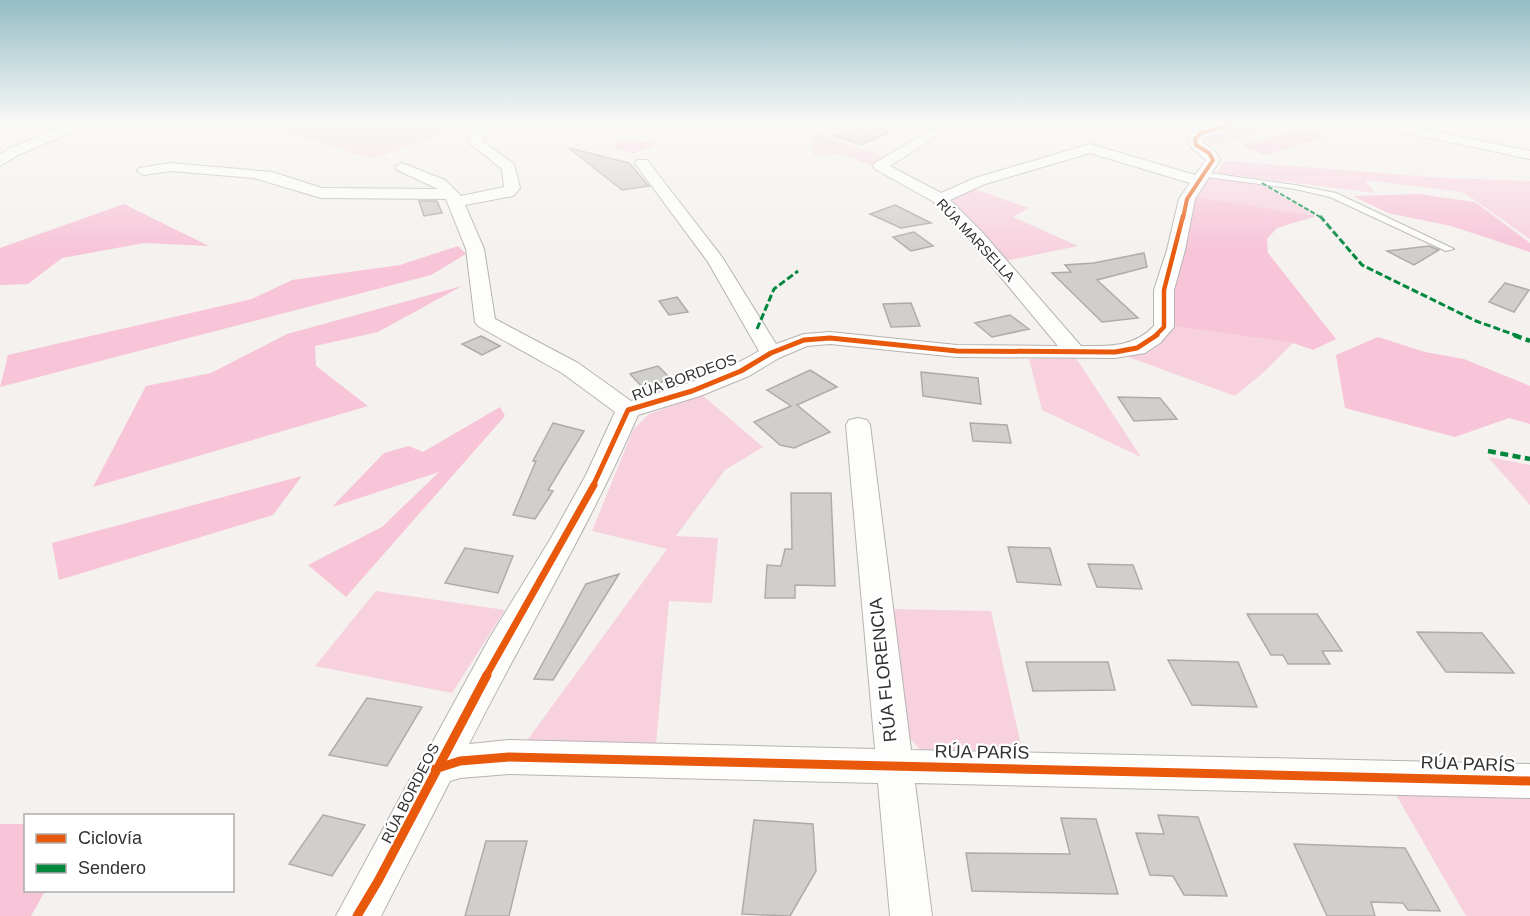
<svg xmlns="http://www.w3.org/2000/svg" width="1530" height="916" viewBox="0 0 1530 916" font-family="Arial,sans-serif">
<rect width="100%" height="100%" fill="#f4f1ee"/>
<path fill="#f8d1df" d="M281,124H439L458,129L371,159L270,127Z
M1247,124L1291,125L1206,148L1202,143L1205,135Z
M816,133L887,157L872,166L842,154L815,156L811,146Z
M1230,161L1444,178L1530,181V239L1463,192L1365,180L1375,193L1217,173L1223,162Z
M1210,177L1261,184L1316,216L1196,197Z
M972,188L1029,208L1013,217L1078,246L1005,261L951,202L950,197Z
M1172,326L1293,343L1264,372L1235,396L1123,355C1143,350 1162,347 1172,326Z
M1076,358L1141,457L1042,410L1029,359Z
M702,395L763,447L725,470L676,536L718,538L712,603L669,601L656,744L526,742L667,549L592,531L633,430L649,414Z
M1488,457L1530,465V505Z
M376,591L505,610L452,693L315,666Z
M891,609L991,611L1022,750H921L908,737Z
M1396,795L1530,798V916H1466Z"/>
<path fill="#f7c4d8" d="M1317,129L1326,137L1265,155L1241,146L1270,137Z
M618,140L659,143L633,154L614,148Z
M1418,194L1475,202L1530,243V252L1451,226L1388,213L1353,196Z
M1196,197L1316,216L1277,228L1267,239L1268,253L1336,339L1313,350L1293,343L1172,326L1173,283L1188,239Z
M124,204L209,246L144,243L62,258L28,284L0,285V248Z
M458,246L466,254L431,275L0,387L8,355L252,299L292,280L400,265Z
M462,286L378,332L315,346L316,366L368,406L93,487L146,386L211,373L287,334Z
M1378,337L1425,352L1464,359L1530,386V424L1509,418L1455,437L1345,408L1336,355Z
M500,407L505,416L346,597L308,565L382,527L439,472L332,507L384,453L409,446L423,452Z
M302,476L273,515L59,580L52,543Z
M0,824H25L26,890L45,891L31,916H0Z"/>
<path fill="#d1cfcc" stroke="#aeacaa" stroke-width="1.5" d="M865,126L890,132L861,145L835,136Z
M569,148L629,163L649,186L622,190Z
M419,201H437L442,213L424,216Z
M895,205L931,223L901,228L870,214Z
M914,232L933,246L911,251L893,237Z
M1429,246L1439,250L1414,265L1387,251Z
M1144,253L1147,267L1097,280L1138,318L1102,322L1052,273L1071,272L1065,265L1094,263Z
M1505,283L1529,290L1514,312L1489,302Z
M677,297L688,312L669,315L659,301Z
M911,303L920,326L891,327L883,304Z
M1010,315L1029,329L992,337L975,323Z
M481,336L500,346L482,355L462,344Z
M658,366L671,379L643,388L630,374Z
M810,370L837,387L797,405L830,432L794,448L780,445L754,422L791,406L767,390Z
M921,372L978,378L981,404L923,396Z
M1118,397L1160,398L1177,419L1134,421Z
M553,423L584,431L548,490L553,491L535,519L513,515L536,461H533Z
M970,423L1007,425L1011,443L973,441Z
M791,493H831L835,586L795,585V598H765L767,565L781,566L785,549H792Z
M1008,547L1050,548L1061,585L1017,582Z
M465,548L513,556L498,593L445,583Z
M1088,564L1133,565L1142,589L1097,587Z
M619,574L553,680L534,679L586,584Z
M1247,614H1317L1342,651H1322L1330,664H1288L1283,655H1271Z
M1417,632L1482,633L1514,673L1446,672Z
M1168,660L1238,662L1257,707L1192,705Z
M1026,662H1108L1115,690L1033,691Z
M367,698L422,707L387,766L329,755Z
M323,815L365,825L332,876L289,864Z
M1158,815L1198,817L1227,896L1184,895L1173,876L1150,875L1136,833L1164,834Z
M1061,818L1096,819L1118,894L972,891L966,853L1070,854Z
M754,820L813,824L816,871L790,916L742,914Z
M486,841H527L509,916H465Z
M1294,844L1405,848L1440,911L1408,910L1403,903L1371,902L1375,916H1327Z"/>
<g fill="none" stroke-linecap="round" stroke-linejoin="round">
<g stroke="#b6b4b2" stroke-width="2">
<path id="lane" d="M1203,172L1295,185L1336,193L1454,249L1446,251L1330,197L1295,189L1200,176L1199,174Z"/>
</g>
<g stroke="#b6b4b2" stroke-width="2">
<path id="street" d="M70,124L75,125L77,128L75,131L20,154L0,166V155L10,148Z
M492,124H511L484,135L482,141L514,164L520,188L513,196L465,205L484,249L495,319L578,363L631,401C676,388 719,375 759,351L708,262L637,166L635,163L637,160H647L722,257L776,344L804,334L830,332L957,345L1058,346L970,240L934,202L875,169L873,166L875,163L932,129L937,130L939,133L937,136L890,166L941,193L975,178L1090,144L1195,175L1206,160L1189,145C1186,123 1227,123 1242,124L1240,127L1206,136L1202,140L1203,143L1214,150L1220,160L1195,199L1185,250L1174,290V327L1160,343L1145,353L1115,358L957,357L830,344L807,346L779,358L749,376L700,396L638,415C589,528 525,633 469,744L509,740L875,749L846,425L849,420L858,418L867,420L870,425L911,750L1530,764V798L915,783L932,916H890L878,783L509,774L460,778L450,781L381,916H336L422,757L425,756L489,639L551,538L586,475L615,412L562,373L478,326L475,322L466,249L446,199L321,198L254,178L170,171L144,175L137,171L139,168L170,163L272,172L322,188L438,189L397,170L395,167L402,163L445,180L461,196L504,187L502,169L468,142L473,130ZM1090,153L1190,183L1179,199L1167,250L1154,290V326C1133,348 1108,346 1081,346L982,232L950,200L985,184Z
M1376,124H1400L1530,151V159L1383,128Z"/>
</g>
<path stroke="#dcdbda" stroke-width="2" stroke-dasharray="1.5 1.5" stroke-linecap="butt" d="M379,156L390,162"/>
<use href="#lane" fill="#fdfdfc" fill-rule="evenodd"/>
<use href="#street" fill="#fdfdfc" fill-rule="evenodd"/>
<path stroke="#00873e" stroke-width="2" stroke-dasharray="5 2" stroke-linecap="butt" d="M70,128L83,124
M1262,183L1322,218"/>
<path stroke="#00873e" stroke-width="3" stroke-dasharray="7 3" stroke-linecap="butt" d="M1320,216L1362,265L1476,321L1518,336
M757,329L774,289L798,271"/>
<path stroke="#00873e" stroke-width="4.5" stroke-dasharray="8 4.5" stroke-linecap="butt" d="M1514,335L1530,341
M1488,451L1530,459"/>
<g stroke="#fff" stroke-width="6">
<path id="cycleway-far4" d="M1183,218L1187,199L1213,160L1209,153L1196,145L1195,139L1201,133L1235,124"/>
</g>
<g stroke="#fff" stroke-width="8">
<path id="cycleway-far3" d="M1155,336L1164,327V290L1183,216"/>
</g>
<g stroke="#fff" stroke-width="9">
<path id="cycleway-far2" d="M593,486L628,410L692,391L741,371L771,353L804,340L830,338L957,351L1115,352L1137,348L1157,335"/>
</g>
<g stroke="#fff" stroke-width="10">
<path id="cycleway-far1" d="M486,676L594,485"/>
</g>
<g stroke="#fff" stroke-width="13">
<path id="cycleway" d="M435,769L460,761L509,757L1530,781
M357,916L378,881L487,675"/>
</g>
<use href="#cycleway-far4" stroke="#e8590c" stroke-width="4"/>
<use href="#cycleway-far3" stroke="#e8590c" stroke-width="4.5"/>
<use href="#cycleway-far2" stroke="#e8590c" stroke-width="5"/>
<use href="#cycleway-far1" stroke="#e8590c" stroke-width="7"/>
<use href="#cycleway" stroke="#e8590c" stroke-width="9"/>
</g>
<linearGradient id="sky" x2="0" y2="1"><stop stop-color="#94bdc5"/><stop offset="0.49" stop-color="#faf9f7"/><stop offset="1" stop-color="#faf9f7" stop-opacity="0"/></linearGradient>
<rect width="1530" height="252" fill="url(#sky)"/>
<g text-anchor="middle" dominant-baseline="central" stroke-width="4.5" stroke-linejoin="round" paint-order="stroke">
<g font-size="14" fill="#343230" stroke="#fff">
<text transform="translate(976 240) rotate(47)">RÚA MARSELLA</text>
</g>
<g font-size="15" fill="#343230" stroke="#fff">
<text transform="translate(684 377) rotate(-20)">RÚA BORDEOS</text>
<text transform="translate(410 793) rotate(-63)">RÚA BORDEOS</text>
</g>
<g font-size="18" fill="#343230" stroke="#fff">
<text transform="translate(883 670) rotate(-96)">RÚA FLORENCIA</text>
<text transform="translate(982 752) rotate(1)">RÚA PARÍS</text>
<text transform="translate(1468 764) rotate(2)">RÚA PARÍS</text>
</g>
</g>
<rect x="24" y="814" width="210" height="78" fill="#ffffff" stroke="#aeadac" stroke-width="1.5"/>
<rect x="36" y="834" width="30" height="9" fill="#e8590c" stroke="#aeadac" stroke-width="1.5"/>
<text x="78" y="844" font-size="18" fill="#343230">Ciclovía</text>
<rect x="36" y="864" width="30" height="9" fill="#00873e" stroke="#aeadac" stroke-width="1.5"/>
<text x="78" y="874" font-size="18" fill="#343230">Sendero</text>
</svg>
